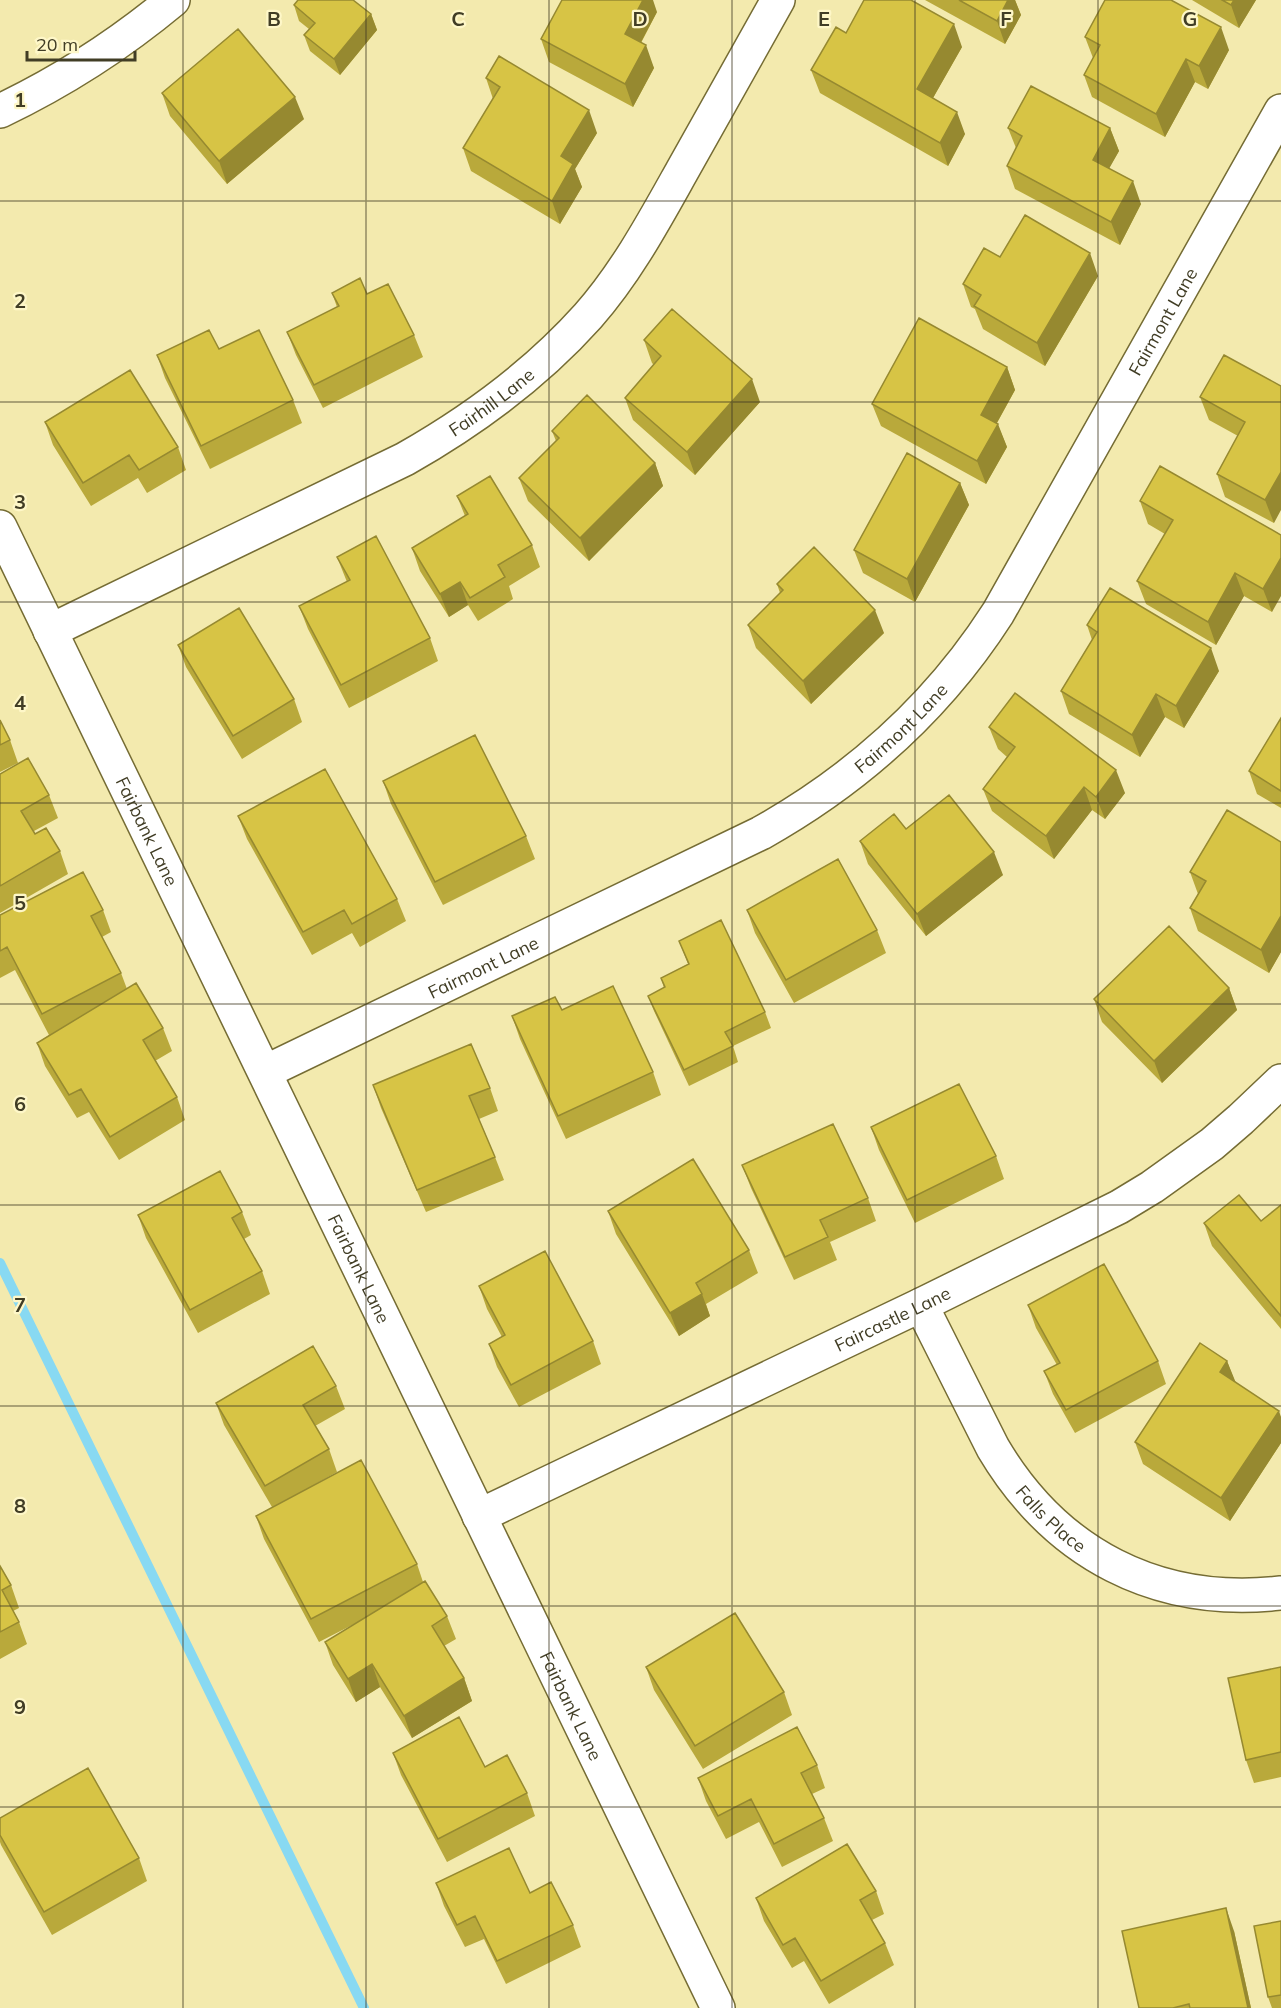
<svg xmlns="http://www.w3.org/2000/svg" width="1281" height="2008" viewBox="0 0 1281 2008" font-family="Mulish,sans-serif">
<rect width="100%" height="100%" fill="#f3eaae"/>
<g fill="none" stroke-linecap="round" stroke-linejoin="round">
<path stroke="#88d9f2" stroke-width="10" d="M0,1263L364,2008"/>
<g stroke="#756c34" stroke-width="36">
<g id="minor">
<path d="M0,111C63,81 119,45 173,0"/>
<path id="s1" d="M0,527L718,2008"/>
<path id="s2" d="M50,631L405,459C472,421 536,374 588,316C626,273 654,221 682,171C714,114 746,57 778,0"/>
<path id="s3" d="M265,1072L761,833C857,779 939,705 998,613L1281,111"/>
<path id="s4" d="M921,1305L993,1448C1056,1554 1157,1607 1281,1593"/>
<path id="s5" d="M479,1516L921,1305L1119,1207L1152,1187L1212,1144L1241,1119L1281,1081"/>
</g>
</g>
<use href="#minor" stroke="#fff" stroke-width="33"/>
</g>
<path fill="#b9a93b" d="M925,0H1015L1021,15L1005,44Z
M1192,0H1256L1239,28Z
M294,5L371,14L377,30L340,75L310,51L304,35L309,29L299,21Z
M657,12L641,43L654,68L633,107L549,62L541,39Z
M846,33L962,47L933,98L965,134L948,166L820,93L811,70Z
M1085,37L1229,50L1208,89L1195,82L1165,137L1092,97L1084,75L1093,58Z
M486,78L597,133L575,169L582,187L560,224L471,171L463,148L493,99Z
M162,93L304,119L227,184L170,116Z
M1008,128H1110L1119,151L1109,168L1141,204L1120,245L1015,189L1007,166L1016,148Z
M1000,257L1098,276L1045,366L983,329L975,309L971,307L963,284Z
M332,293L367,294L414,335L423,357L323,408L296,355L287,332L337,307Z
M644,340L760,402L695,475L633,420L625,398L654,365L652,363Z
M219,349L293,400L302,423L210,469L165,378L157,355Z
M1007,367L1015,390L997,423L1007,447L986,484L881,426L872,404Z
M1281,386L1274,523L1225,497L1217,474L1238,436L1209,420L1200,397Z
M45,422L178,447L186,470L147,493L138,478L91,506L53,445Z
M552,431L655,463L663,486L589,561L528,501L519,478L556,441Z
M960,483L969,505L915,602L863,573L854,550Z
M457,496L532,545L540,567L509,586L513,599L478,621L468,605L449,617L420,571L412,548L465,516Z
M1140,501L1281,535L1272,612L1244,596L1216,645L1146,604L1137,581L1165,534L1148,524Z
M337,557L430,638L438,661L349,708L308,629L299,606L347,582Z
M777,584L884,633L811,704L756,648L748,625L780,593Z
M1087,625L1219,671L1184,728L1165,717L1140,757L1069,714L1061,691L1092,640Z
M178,645L294,699L302,722L242,759L186,667Z
M1281,718V808L1257,794L1249,771Z
M0,720L10,740L18,763L0,772Z
M989,727L1125,793L1105,819L1092,810L1054,859L992,811L983,789L1007,757L998,749Z
M0,774L49,795L58,818L34,831L35,834L60,851L68,874L0,913Z
M383,781L526,836L535,859L443,905L391,804Z
M238,816L397,899L406,921L360,947L352,933L312,955L247,839Z
M906,829L1003,875L926,936L868,864L860,841Z
M1281,842V952L1269,973L1198,931L1190,908L1198,894L1190,872Z
M103,910L111,932L102,937L121,973L127,989L163,1028L172,1051L155,1061L177,1097L185,1120L119,1160L89,1112L77,1118L45,1066L37,1043L49,1035L15,970L0,978V915Z
M747,910L877,930L886,953L794,1003L755,933Z
M679,941L765,1012L771,1028L733,1046L738,1062L689,1086L654,1011L648,996L664,988L661,978L688,964Z
M1229,988L1237,1010L1162,1083L1102,1022L1094,999Z
M562,1010L653,1072L661,1095L566,1139L520,1039L512,1016Z
M373,1085L490,1088L498,1111L479,1119L495,1157L504,1180L426,1212L381,1108Z
M871,1127L996,1156L1004,1179L915,1223L879,1150Z
M742,1165L868,1198L876,1221L830,1242L837,1260L794,1280L751,1188Z
M1281,1205V1329L1212,1246L1204,1223L1261,1221Z
M608,1211L749,1250L758,1273L706,1304L710,1316L679,1336L616,1234Z
M242,1212L251,1235L244,1239L262,1271L270,1294L198,1333L146,1238L138,1215Z
M479,1286L593,1341L601,1364L519,1407L497,1367L489,1344L502,1337L487,1309Z
M1028,1305L1158,1361L1166,1384L1075,1433L1053,1394L1044,1371L1057,1365L1036,1328Z
M1227,1361L1235,1382L1281,1417V1443L1230,1521L1143,1464L1135,1442Z
M336,1386L345,1409L315,1426L329,1449L337,1472L312,1486L417,1564L423,1582L447,1616L456,1639L444,1646L464,1678L472,1701L412,1738L380,1687L356,1702L333,1665L325,1642L362,1620L319,1642L264,1539L256,1516L272,1507L224,1425L216,1403Z
M0,1566L11,1585L19,1608L13,1611L19,1622L27,1644L0,1659Z
M646,1667L784,1692L792,1715L703,1769L654,1690Z
M1281,1667V1777L1254,1783L1246,1760Z
M393,1753L485,1767L527,1793L535,1816L447,1862L401,1775Z
M817,1765L825,1788L812,1794L824,1818L833,1841L782,1867L759,1822L726,1839L706,1801L698,1778Z
M0,1818L139,1858L147,1881L52,1935L1,1845L0,1842Z
M436,1883L530,1893L573,1925L581,1947L506,1984L484,1939L465,1947L444,1906Z
M876,1891L884,1914L872,1920L885,1943L894,1965L829,2004L804,1961L792,1968L764,1921L756,1898Z
M1281,1921V2008H1272L1268,1997Z
M1234,1931L1251,2008H1139Z"/>
<path fill="#968930" d="M643,0H653L657,12L633,57L625,34Z
M1008,0H1015L1021,15L1005,44L997,21Z
M1234,0H1256L1239,28L1231,5Z
M371,14L377,30L340,75L334,59Z
M954,24L962,47L925,112L917,89Z
M1221,27L1229,50L1208,89L1199,66Z
M646,45L654,68L633,107L625,84Z
M1186,59L1195,82L1165,137L1156,114Z
M295,97L304,119L227,184L219,161Z
M589,110L597,133L575,169L582,187L560,224L552,201L561,156Z
M957,112L965,134L948,166L940,143Z
M1110,128L1119,151L1101,183L1093,160Z
M1133,181L1141,204L1120,245L1111,222Z
M1090,253L1098,276L1045,366L1037,343Z
M1007,367L1015,390L989,437L981,415Z
M752,379L760,402L695,475L687,452Z
M998,424L1007,447L986,484L977,461Z
M655,463L663,486L589,561L580,538Z
M1281,472V510L1274,523L1265,500Z
M960,483L969,505L915,602L907,579Z
M1281,558V596L1272,612L1263,589Z
M1235,573L1244,596L1216,645L1208,622Z
M460,582L468,605L449,617L440,594Z
M875,610L884,633L811,704L803,681Z
M1211,648L1219,671L1184,728L1176,706Z
M1156,694L1165,717L1140,757L1132,735Z
M1116,770L1125,793L1105,819L1096,797Z
M1084,787L1092,810L1054,859L1046,836Z
M994,852L1003,875L926,936L917,914Z
M1281,916V952L1269,973L1261,950Z
M1229,988L1237,1010L1162,1083L1154,1061Z
M702,1294L710,1316L679,1336L670,1313Z
M1227,1361L1236,1383L1220,1372Z
M1279,1411L1281,1417V1443L1230,1521L1221,1498Z
M372,1664L380,1687L356,1702L348,1679Z
M464,1678L472,1701L412,1738L404,1716Z
M1226,1908L1234,1931L1251,2008H1248Z"/>
<path fill="#d7c445" stroke="#968930" stroke-width="1.5" d="M298,0H353L371,14L334,59L304,35L315,23L294,5Z
M562,0H643L625,34L646,45L625,84L541,39Z
M864,0H911L954,24L917,89L957,112L940,143L811,70L836,27L846,33Z
M959,0H1008L997,21Z
M1105,0H1171L1221,27L1199,66L1186,59L1156,114L1084,75L1100,45L1085,37Z
M1222,0H1234L1231,5Z
M238,29L295,97L219,161L162,93Z
M499,56L589,110L561,156L573,164L552,201L463,148L500,87L486,78Z
M1031,86L1110,128L1093,160L1133,181L1111,222L1007,166L1022,136L1008,128Z
M1025,215L1090,253L1037,343L974,306L981,295L963,284L984,248L1000,257Z
M360,278L367,294L388,284L414,335L314,385L287,332L339,306L332,293Z
M672,309L752,379L687,452L625,398L661,356L644,340Z
M919,318L1007,367L981,415L998,424L977,461L872,404Z
M209,330L219,349L259,330L293,400L201,446L157,355Z
M1224,355L1281,386V472L1265,500L1217,474L1245,422L1200,397Z
M130,370L178,447L139,470L129,455L83,483L45,422Z
M587,395L655,463L580,538L519,478L559,438L552,431Z
M907,453L960,483L907,579L854,550Z
M1160,466L1281,535V558L1263,589L1235,573L1208,622L1137,581L1173,520L1140,501Z
M490,476L532,545L498,565L505,577L470,598L460,582L440,594L412,548L468,514L457,496Z
M376,536L430,638L341,685L299,606L350,580L337,557Z
M814,547L875,610L803,681L748,625L783,590L777,584Z
M1110,588L1211,648L1176,706L1156,694L1132,735L1061,691L1097,632L1087,625Z
M239,608L294,699L233,736L178,645Z
M1015,693L1116,770L1096,797L1084,787L1046,836L983,789L1015,747L989,727Z
M1281,718V791L1249,771Z
M0,720L10,740L0,745Z
M475,735L526,836L435,882L383,781Z
M28,758L49,795L21,811L35,834L46,828L60,851L0,886V774Z
M325,769L397,899L352,924L344,910L303,932L238,816Z
M949,795L994,852L917,914L860,841L894,814L906,829Z
M1227,810L1281,842V916L1261,950L1190,908L1206,881L1190,872Z
M838,859L877,930L786,980L747,910Z
M83,872L103,910L91,916L121,973L42,1014L7,947L0,951V915Z
M721,920L765,1012L725,1032L733,1046L684,1070L648,996L665,987L661,978L689,964L679,941Z
M1169,926L1229,988L1154,1061L1094,999Z
M136,983L163,1028L143,1040L177,1097L110,1137L81,1089L69,1095L37,1043Z
M613,986L653,1072L558,1116L512,1016L555,997L562,1010Z
M471,1044L490,1088L469,1096L495,1157L417,1190L373,1085Z
M959,1084L996,1156L907,1200L871,1127Z
M833,1124L868,1198L820,1220L828,1237L785,1257L742,1165Z
M693,1159L749,1250L696,1283L702,1294L670,1313L608,1211Z
M220,1171L242,1212L232,1218L262,1271L190,1310L138,1215Z
M1239,1195L1261,1221L1281,1205V1316L1204,1223Z
M545,1251L593,1341L511,1385L489,1344L505,1335L479,1286Z
M1104,1264L1158,1361L1066,1410L1044,1371L1060,1363L1028,1305Z
M1200,1343L1227,1361L1220,1372L1279,1411L1221,1498L1135,1442Z
M313,1346L336,1386L303,1405L329,1449L265,1486L216,1403Z
M361,1460L417,1564L311,1619L256,1516Z
M0,1566L11,1585L2,1590L19,1622L0,1632Z
M425,1581L447,1616L432,1626L464,1678L404,1716L372,1664L348,1679L325,1642Z
M735,1613L784,1692L695,1746L646,1667Z
M1281,1667V1752L1246,1760L1228,1678Z
M459,1717L485,1767L507,1755L527,1793L438,1839L393,1753Z
M797,1727L817,1765L801,1773L824,1818L774,1844L751,1799L718,1816L698,1778Z
M88,1768L139,1858L44,1912L0,1835V1818Z
M847,1844L876,1891L860,1900L885,1943L821,1981L795,1938L783,1945L756,1898Z
M509,1848L530,1893L551,1882L573,1925L497,1961L475,1916L457,1925L436,1883Z
M1226,1908L1248,2008H1190L1189,2004L1173,2008H1139L1122,1931Z
M1281,1921V1995L1268,1997L1254,1926Z"/>
<path fill="none" stroke="#413d25" stroke-width="1.5" stroke-opacity="0.55" d="M183,0V2008M366,0V2008M549,0V2008M732,0V2008M915,0V2008M1098,0V2008M0,201H1281M0,402H1281M0,602H1281M0,803H1281M0,1004H1281M0,1205H1281M0,1406H1281M0,1606H1281M0,1807H1281"/>
<g text-anchor="middle" dominant-baseline="central" stroke-width="4.5" stroke-linejoin="round" paint-order="stroke">
<g font-size="18" fill="#413d25" stroke="#fef7c8">
<text stroke="none"><textPath href="#s3" startOffset="1212">Fairmont Lane</textPath></text>
<text stroke="none"><textPath href="#s2" startOffset="498">Fairhill Lane</textPath></text>
<text stroke="none"><textPath href="#s3" startOffset="726">Fairmont Lane</textPath></text>
<text stroke="none"><textPath href="#s1" startOffset="338">Fairbank Lane</textPath></text>
<text stroke="none"><textPath href="#s3" startOffset="242">Fairmont Lane</textPath></text>
<text stroke="none"><textPath href="#s1" startOffset="824">Fairbank Lane</textPath></text>
<text stroke="none"><textPath href="#s5" startOffset="458">Faircastle Lane</textPath></text>
<text stroke="none"><textPath href="#s4" startOffset="252">Falls Place</textPath></text>
<text stroke="none"><textPath href="#s1" startOffset="1310">Fairbank Lane</textPath></text>
</g>
</g>
<g font-size="20" text-anchor="middle" font-weight="bold" fill="#413d25" stroke="#fef7c8" stroke-width="4.5" stroke-linejoin="round" paint-order="stroke">
<text x="274" y="26">B</text>
<text x="458" y="26">C</text>
<text x="640" y="26">D</text>
<text x="824" y="26">E</text>
<text x="1006" y="26">F</text>
<text x="1190" y="26">G</text>
<text x="20" y="107">1</text>
<text x="20" y="308">2</text>
<text x="20" y="509">3</text>
<text x="20" y="710">4</text>
<text x="20" y="910">5</text>
<text x="20" y="1111">6</text>
<text x="20" y="1312">7</text>
<text x="20" y="1513">8</text>
<text x="20" y="1714">9</text>
</g>
<path d="M27 51v9h108v-9" fill="none" stroke="#413d25" stroke-width="3"/>
<text x="36" y="51" font-size="18" fill="#413d25" stroke="#fef7c8" stroke-width="4.5" paint-order="stroke">20 m</text>
</svg>
